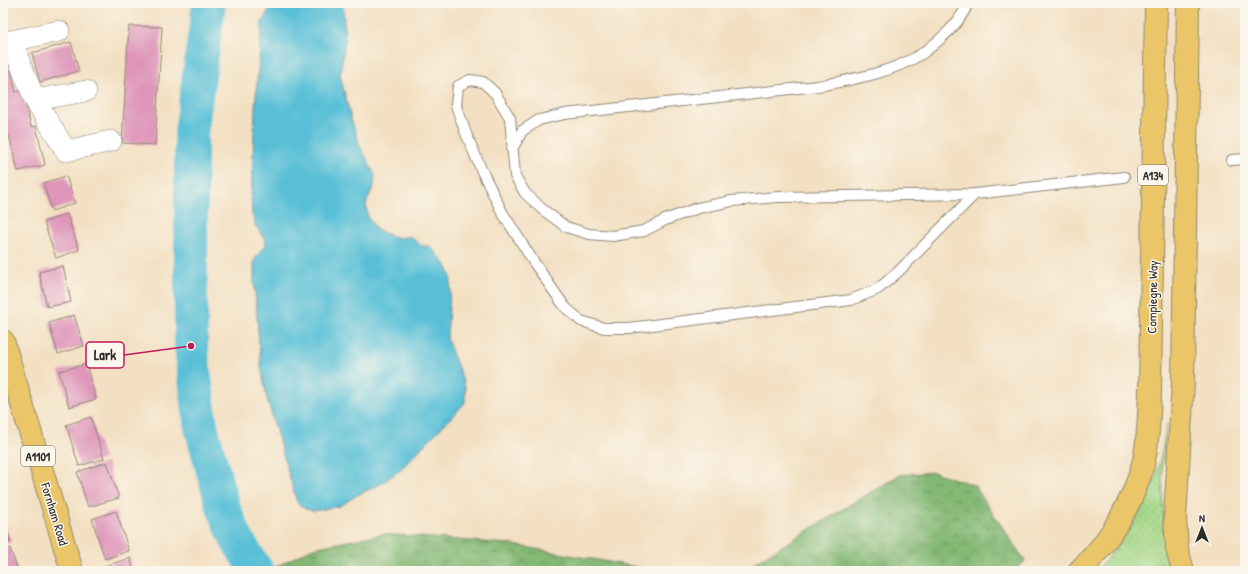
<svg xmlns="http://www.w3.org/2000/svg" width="1248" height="574" viewBox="0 0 1248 574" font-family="'Patrick Hand',sans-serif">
<defs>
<pattern id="grass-dots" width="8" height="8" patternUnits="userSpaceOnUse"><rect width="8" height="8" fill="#a4d787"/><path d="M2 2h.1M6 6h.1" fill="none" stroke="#8db975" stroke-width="1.8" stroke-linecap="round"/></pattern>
<pattern id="forest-crowns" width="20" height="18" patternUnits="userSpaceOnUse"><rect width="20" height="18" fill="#83b874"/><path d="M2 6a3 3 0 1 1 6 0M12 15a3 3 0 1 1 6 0" fill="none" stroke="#6b965f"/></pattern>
</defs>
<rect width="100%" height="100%" fill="#fbf7ec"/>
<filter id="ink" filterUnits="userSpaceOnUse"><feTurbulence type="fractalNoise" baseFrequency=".025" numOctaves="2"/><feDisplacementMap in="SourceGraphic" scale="8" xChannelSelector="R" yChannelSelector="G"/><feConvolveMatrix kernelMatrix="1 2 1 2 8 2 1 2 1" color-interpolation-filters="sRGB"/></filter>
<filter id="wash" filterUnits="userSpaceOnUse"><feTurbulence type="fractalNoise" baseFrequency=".012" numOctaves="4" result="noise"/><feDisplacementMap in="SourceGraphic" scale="16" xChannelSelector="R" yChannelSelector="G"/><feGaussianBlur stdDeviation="0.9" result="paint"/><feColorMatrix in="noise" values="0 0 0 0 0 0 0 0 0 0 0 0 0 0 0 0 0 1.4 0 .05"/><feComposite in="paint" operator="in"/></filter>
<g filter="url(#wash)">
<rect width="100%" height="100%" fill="#f3e0c3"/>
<path fill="url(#grass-dots)" stroke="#688159" d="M1167,424L1162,465L1164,530L1170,553L1177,571H1096C1122,544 1144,511 1156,475C1161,458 1164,441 1167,424Z"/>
<path fill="url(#forest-crowns)" stroke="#577250" d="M934,472L974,485L1025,561L1013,571H741L899,475Z
M383,534L508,544L660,571H267L313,548Z"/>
<path fill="#59bfd7" stroke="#427581" d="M273,3H343L345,40L340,75L351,119L360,146L375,175L374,185L366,204L368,217L376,229L391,236L400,238L410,236L421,246H430L446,265L451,277L447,339L465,386V403L399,471L379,485L357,495L340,506L314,511L305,509L298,504L295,496L267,399L261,367L254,281V261L264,246L266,240L255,225L252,214L251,198L255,108L262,22Z"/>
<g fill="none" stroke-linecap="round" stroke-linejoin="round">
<path stroke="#59bfd7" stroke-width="34" d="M209,3L191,133V346L201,427L223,507L237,540L257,571"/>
</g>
<g id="blocks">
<path fill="#de95b9" d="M129,26L162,27L155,145L122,143Z
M71,42L79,71L40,82L32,53Z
M8,59L16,92L22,90L31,127L36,126L45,165L18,171L9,135L4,136L3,134V61Z
M66,176L75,203L52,211L43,183Z
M67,214L79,250L56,258L44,222Z
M63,266L71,302L47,307L39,272Z
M74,315L84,346L58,354L49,323Z
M86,364L96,399L69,407L59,371Z
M91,417L104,459L79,466L66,425Z
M107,462L119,498L88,507L77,472Z
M116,511L129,551L105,559L92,519Z
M3,520L11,542L3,544Z
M10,548L18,571H3V550Z
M130,558L134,571H104L102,567Z"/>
</g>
</g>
<g filter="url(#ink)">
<use href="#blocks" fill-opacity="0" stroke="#8f8677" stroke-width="1"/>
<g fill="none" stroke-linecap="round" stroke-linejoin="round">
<g stroke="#8f8677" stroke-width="12">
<path id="lane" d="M512,149L522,131L539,120L565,114L818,86C854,79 892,73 923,53C928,49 933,45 938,41C950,31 962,18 968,3
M1232,160L1245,159
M975,194L898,272L878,289L851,300L629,328H604L581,321L565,307L535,264L502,212L481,169L465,131L456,105L458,86L470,80L483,82L495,93L510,118L515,176L525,193L542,209L566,227L589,234L613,236L644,231L665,220L698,208L732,201L778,197L975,194L1124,177"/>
</g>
<g stroke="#8f8677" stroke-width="22">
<path id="street" d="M11,41L59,31
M3,43L11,41L35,100L66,151L111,141
M35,100L86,91"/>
</g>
<g stroke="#8f8677" stroke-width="24">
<path id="primary" d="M3,341L72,571"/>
</g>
<g stroke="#8f8677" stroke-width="24">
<path id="highway" d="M1079,571C1109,543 1135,500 1144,460C1149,437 1149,413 1150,390L1156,3
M1183,571L1177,549L1175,518L1183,382L1188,3"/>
</g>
<use href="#lane" stroke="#fff" stroke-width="10"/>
<use href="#street" stroke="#fff" stroke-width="21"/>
<use href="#primary" stroke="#eac669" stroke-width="22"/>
<use href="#highway" stroke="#eac669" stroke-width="22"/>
</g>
</g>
<g text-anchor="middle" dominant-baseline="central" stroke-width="3" stroke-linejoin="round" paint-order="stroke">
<g fill="#fbf7ec" stroke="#696865" stroke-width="1">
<rect x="1138" y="165" width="30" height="20" rx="3"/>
<rect x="21" y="446" width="34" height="20" rx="3"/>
</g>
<g font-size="12" font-weight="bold" fill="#2b2b2b">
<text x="1153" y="175">A134</text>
<text x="38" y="456">A1101</text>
</g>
<g font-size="13" fill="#2b2b2b" stroke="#fbf7ec">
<text transform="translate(1152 297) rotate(-89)">Compiegne Way</text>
<text transform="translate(55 514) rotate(73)">Fornham Road</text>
</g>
</g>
<path fill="none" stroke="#c2185b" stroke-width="1.5" d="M191 346L124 355"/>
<circle fill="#c2185b" stroke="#fbf7ec" stroke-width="1.5" cx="191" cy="346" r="4"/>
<rect fill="#fbf7ec" stroke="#c2185b" stroke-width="1.5" x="86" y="342" width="38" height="26" rx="4"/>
<g font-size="14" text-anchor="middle" font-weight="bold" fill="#2b2b2b">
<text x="105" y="360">Lark</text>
</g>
<rect width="1248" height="574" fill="none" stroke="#fbf7ec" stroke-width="16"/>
<g transform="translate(1202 528)" stroke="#fbf7ec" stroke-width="3" paint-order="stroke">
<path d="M0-3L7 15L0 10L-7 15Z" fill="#2b2b2b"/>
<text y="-6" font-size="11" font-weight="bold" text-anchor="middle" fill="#2b2b2b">N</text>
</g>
</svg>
